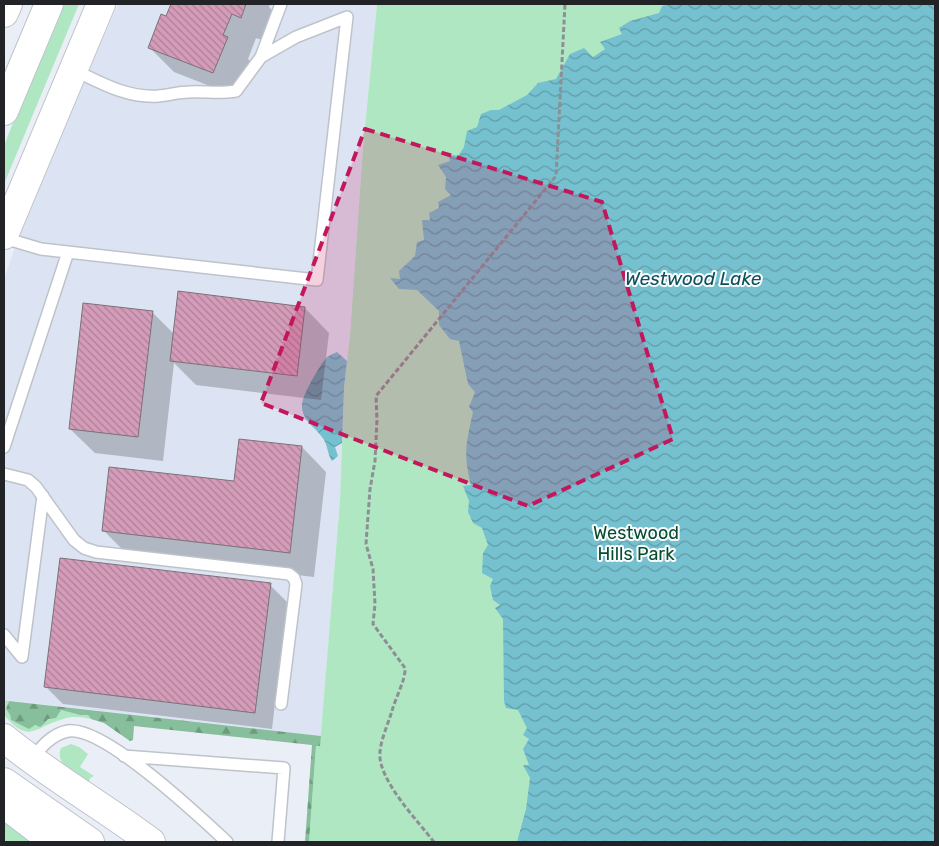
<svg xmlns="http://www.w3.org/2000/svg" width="939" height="846" viewBox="0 0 939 846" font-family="Rubik,sans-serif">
<defs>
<pattern id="forest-firs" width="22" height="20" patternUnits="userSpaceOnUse" patternTransform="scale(1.25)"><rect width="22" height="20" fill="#87be9b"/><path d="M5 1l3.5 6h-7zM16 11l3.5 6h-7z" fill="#6e9a7e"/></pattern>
<pattern id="water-waves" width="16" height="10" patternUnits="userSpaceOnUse" patternTransform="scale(1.25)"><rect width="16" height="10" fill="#76c1cf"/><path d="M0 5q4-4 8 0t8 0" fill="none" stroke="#609ca8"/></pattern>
<pattern id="building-back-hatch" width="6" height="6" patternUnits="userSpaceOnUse" patternTransform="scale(1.25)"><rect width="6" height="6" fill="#d59cba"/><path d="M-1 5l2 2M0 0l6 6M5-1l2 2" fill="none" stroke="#ac7f97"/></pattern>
</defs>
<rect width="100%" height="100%" fill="#eaeef6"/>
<path fill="#dce4f3" d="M118,4H377L363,147L350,335L344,388L340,500L321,736L4,700V279L25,219Z"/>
<path fill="#b0e7c3" d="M59,4H79L4,184V146Z
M377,4H935V842H309L316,746L320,745L340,500L344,388L350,335L363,147Z
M4,700L9,701L6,709L10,715L11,720L20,724L40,726L44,724L48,719L61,710L80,715H88L91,719C81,717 73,716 63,719C34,727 30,745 4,715Z
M71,744L79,747L88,754L80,767L94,776L90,778L89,782C77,774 54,766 61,748Z
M4,814L41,842H4Z"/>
<path fill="url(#forest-firs)" d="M9,701L321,736L320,746H316L309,842H305L312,745L134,726L133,740L130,741L104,723L91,719L88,715H80L61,710L56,718L48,719L44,724L40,727L35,725L29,729L11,720L10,715L6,709Z"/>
<path fill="url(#water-waves)" d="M671,4H935V842H517L526,809L530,778L523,765H529L523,749L529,739L523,735L527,728L518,710L506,708L504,701L503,619L495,608L500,605L493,600L490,586L493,579L482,573L483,553L488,545L482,528L473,523L468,512L469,501L463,486L471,485C463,453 466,444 473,412L469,407L475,392L468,384L459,341L450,339L439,325V311L417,290L399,289L390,278L400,279L399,271L415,256L417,242L424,240L422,220H430L429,213L439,208L438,202L451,195L445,189L446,177L438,165L450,161L448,154L458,156L464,147L467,131L477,127L481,114L491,110H499L527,95L538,83L556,79L570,54L584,48L593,57L605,49L600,42L622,34L619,28L630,21L659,13L662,6Z
M337,352L347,361L344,388L342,443L335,447L338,456L332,461C327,454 328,444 322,437C315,427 301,419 302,405C302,395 320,365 327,357C330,355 333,354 337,352Z"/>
<path fill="#0003" d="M172,4H270L269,7L272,10L268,21L272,25L265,41L256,38L248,59L251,62L238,97L174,72L149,47L167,18Z
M305,308L329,333L321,400L196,385L174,363L163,461L95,453L70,429L152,312L174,334Z
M240,440L302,447L326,472L314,577L128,555L103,530L235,482Z
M270,585L287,602L272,729L63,704L46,687Z"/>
<path fill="url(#building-back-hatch)" stroke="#7a7276" d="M171,4H246L241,18L232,14L223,35L228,37L213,73L148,48L161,14L166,16Z
M178,291L305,307L297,376L170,361Z
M83,303L153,311L138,437L69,429Z
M239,439L302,446L290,553L102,531L109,467L234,481Z
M60,558L271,583L255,713L44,687Z"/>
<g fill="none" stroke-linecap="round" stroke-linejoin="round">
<g stroke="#bec3ca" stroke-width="14">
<path id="service" d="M261,57L281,4
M4,238L41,249L317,280L347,17L296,37L261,57L236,91C218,94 206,91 189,92C179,92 169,95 158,96C127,98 101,83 74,70
M4,447L68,252
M4,474L28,480L36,487L74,540L84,548L96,552L289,574L294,578L296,584L281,704
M4,635L22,657
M22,657L43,496
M124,756L284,768L278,842
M32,759C41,747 52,734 68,731C103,725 200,817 227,842"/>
</g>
<g stroke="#bec3ca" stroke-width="30">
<path id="tertiary" d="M4,235L101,4
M4,738C50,776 103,806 151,842"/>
</g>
<g stroke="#bec3ca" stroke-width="30">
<path id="motorway" d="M4,13L8,4
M4,111L49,4
M4,782L90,842
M4,804L54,842"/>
</g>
<path stroke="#8c8f94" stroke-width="3" stroke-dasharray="5 2.5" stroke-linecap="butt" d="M434,842C418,821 377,779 380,752C381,739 388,724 392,711C395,699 406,679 405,668L373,624L375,604L373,569L366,544L370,489L375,461L377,420L376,396L556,176L565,4"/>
<use href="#service" stroke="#fff" stroke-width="11"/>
<use href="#tertiary" stroke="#fff" stroke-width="28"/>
<use href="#motorway" stroke="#fff" stroke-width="28"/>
</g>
<path fill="#c2185b" fill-opacity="0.2" stroke="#c2185b" stroke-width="4" stroke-dasharray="10 6" stroke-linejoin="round" d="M365,129L602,202L673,439L528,506L261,403Z"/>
<g text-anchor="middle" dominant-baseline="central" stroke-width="4" stroke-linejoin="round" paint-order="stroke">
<g font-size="18" fill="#074d2c" stroke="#fafbfe">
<text x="636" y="533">Westwood<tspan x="636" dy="21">Hills Park</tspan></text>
</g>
<g font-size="19" font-style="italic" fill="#0e515b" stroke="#fafbfe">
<text x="693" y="278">Westwood Lake</text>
</g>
</g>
<rect width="939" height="846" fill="none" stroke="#222326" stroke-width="10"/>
</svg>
